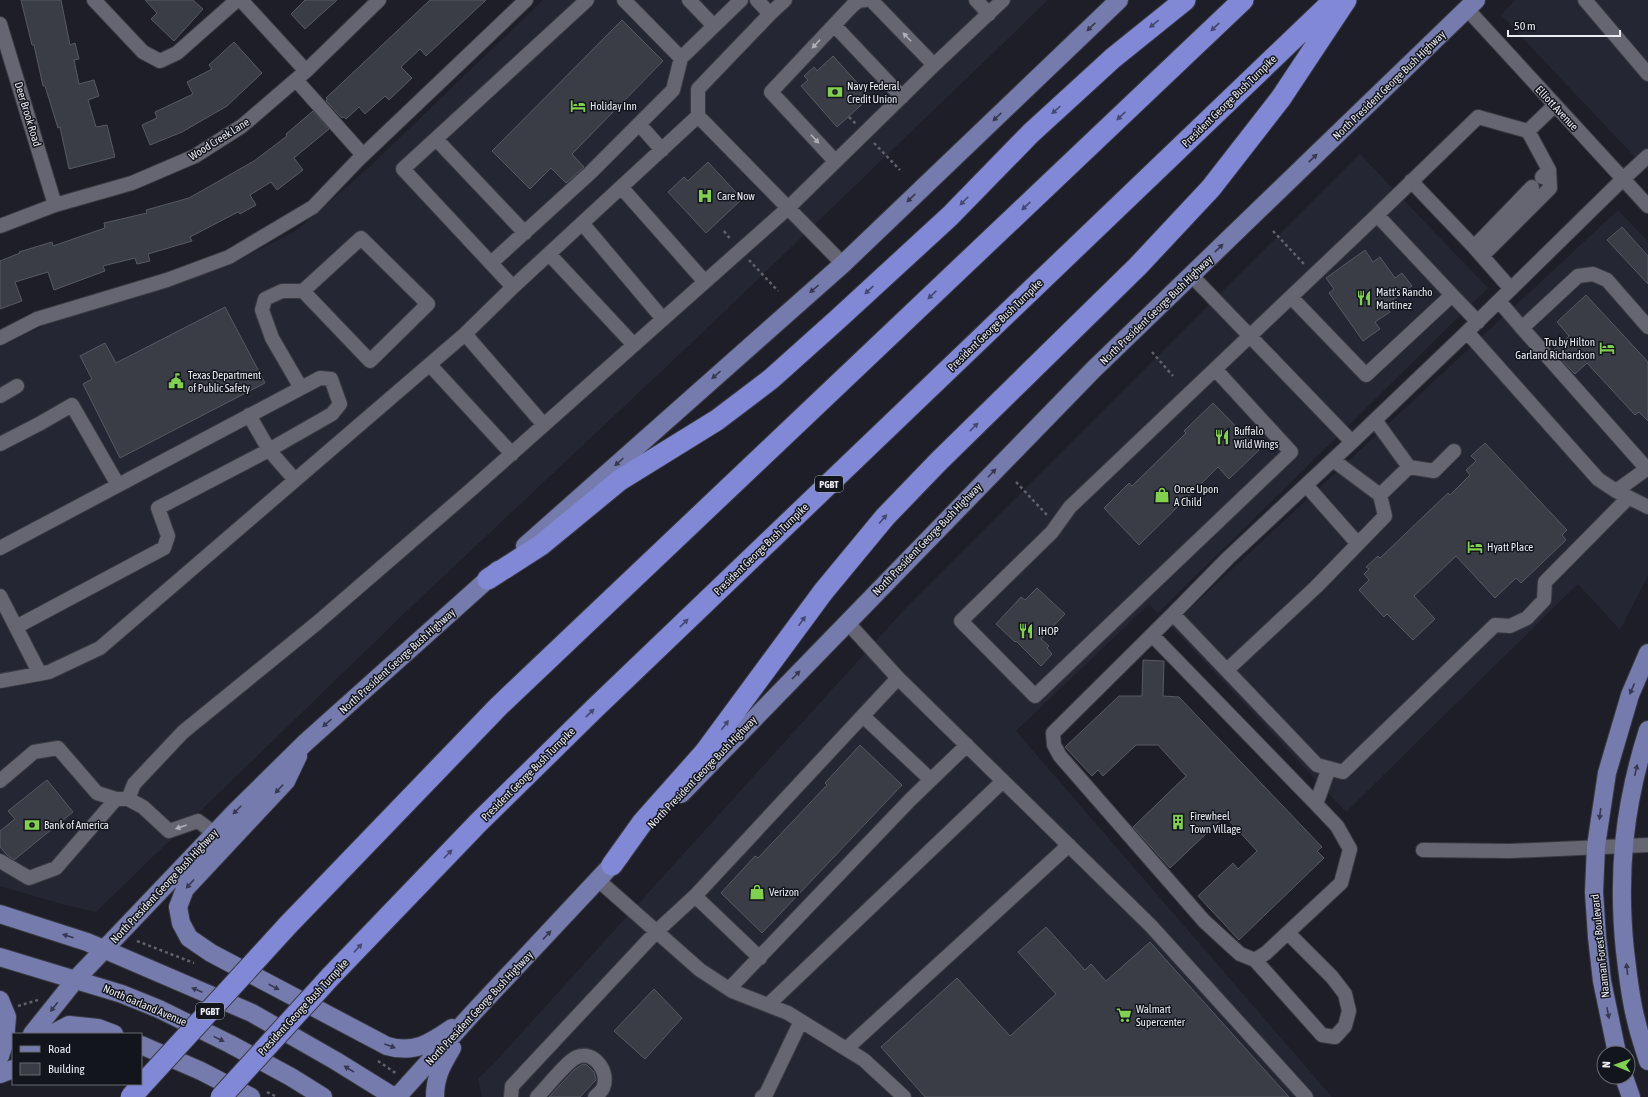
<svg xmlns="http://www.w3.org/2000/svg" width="1648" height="1097" viewBox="0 0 1648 1097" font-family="'Asap Condensed',sans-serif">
<rect width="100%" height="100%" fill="#1d1e27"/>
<path fill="#242634" d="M543,0H1048L700,335L410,608L96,912L65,905L0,886V347L49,323L224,268L297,230L366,170Z
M1515,0H1648V171L1501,15Z
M1360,154L1488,288L1158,613L1149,604L1016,731L1332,1097H482L478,1079L497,1060L904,610Z
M1618,210L1648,241V576L1620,630L1578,584L1346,812L1171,626Z"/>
<path fill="#3a3c46" stroke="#575963" d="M21,0H61L70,45L75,43L79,59L74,60L79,84L94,80L99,96L88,100L96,127L107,125L115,157L69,169L60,127L58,128L45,86H43L34,45H32Z
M145,0H193L203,9L174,41L151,19L157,13Z
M305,0H337L305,29L291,14Z
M430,0H486L426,56L420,49L401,67L412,78L389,100L385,96L365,114L359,107L346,119L344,117L342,118L326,101L327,99L326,98Z
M622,20L663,61L572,154L584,167L566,183L551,168L530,189L492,151Z
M234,42L262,73L227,106L182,132L150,145L142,125L157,118L155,112L193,94L187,82L212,69L209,65Z
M833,56L870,97L837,127L801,86L808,80L804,76L814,67L817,71Z
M313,111L329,129L294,158L303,170L277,190L271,182L250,195L256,205L240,214L238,212L190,237L192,241L148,254L150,261L137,264L135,258L103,266L105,271L54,290L48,272L15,282L22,301L0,309V261L20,253L19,252L52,242L53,246L105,228L104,223L147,213L146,210L189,198L254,161L287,136L286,134Z
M708,162L742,199L706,233L668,192L684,177L688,181Z
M1622,227L1648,256V284L1607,240Z
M1365,250L1373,262L1380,257L1395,278L1402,273L1412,286L1390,302L1392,305L1387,309L1390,312L1375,322L1380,329L1363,341L1329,293L1334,289L1326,278Z
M1586,295L1648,362V421L1639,412L1635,415L1587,363L1575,374L1553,351L1569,336L1557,322Z
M225,307L265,383L120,458L83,384L92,379L80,356L105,343L116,363Z
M1213,403L1259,450L1229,479L1218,467L1139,545L1104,508L1129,483L1132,486L1186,433L1184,431Z
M1485,443L1567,530L1562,535L1566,540L1521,583L1516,578L1495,598L1456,556L1414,596L1435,619L1413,640L1387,614L1384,617L1359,590L1369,580L1364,574L1369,569L1366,567L1378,556L1380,558L1448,493L1450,495L1470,475L1466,470L1476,461L1471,456Z
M1037,588L1065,614L1041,639L1049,646L1047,648L1052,654L1041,666L1016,641L1015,642L996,624L1021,597L1025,600Z
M1143,660L1164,661L1163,696L1179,697L1322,847L1317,851L1324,858L1239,940L1198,896L1233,863L1238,869L1257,851L1225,816L1170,868L1133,827L1186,776L1158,745H1136L1103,776L1098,770L1092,776L1065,747L1119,696H1142Z
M860,745L902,785L762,933L721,893L755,856L758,858L827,785L825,783Z
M47,780L73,812L14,860L7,855L0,847V831L15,819L8,811Z
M1046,927L1085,970L1091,964L1106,981L1150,942L1289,1097H925L881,1047L957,978L1010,1036L1056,994L1018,952Z
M654,989L682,1018L645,1059L614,1031Z
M583,1064L587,1065L594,1072L596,1080L580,1097H549L574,1070Z"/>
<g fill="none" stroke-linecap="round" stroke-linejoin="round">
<g stroke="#393a42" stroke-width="16">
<path id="minor" d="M94,0L143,52L160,61L177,53L237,0
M241,0L306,71
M587,0L403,169L513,287L698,116
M624,0L681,58
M689,0L714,26
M757,0L770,14L698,89V116L843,264
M871,0L934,65
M976,0L989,14
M1585,0L1648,74
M1467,9L1648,206
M770,14L785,0
M0,24L55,205
M834,25L902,97
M296,80L363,155
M639,124L662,150
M1528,131L1549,170L1542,177
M436,139L525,233
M835,161L771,92L852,6L858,1L865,0
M1411,181L1474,247L1511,289
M621,187L705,282
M1377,215L1478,117L1528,131L1555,105
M582,223L663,319
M0,226L55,205L132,183L195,156L242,126L306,71L379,0
M1474,247L1532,187
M549,254L634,345
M1482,256L1550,188L1549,170
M491,263L590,173L673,90L681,58L741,0
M1191,275L1352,442L1467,332L1623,179L1648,156
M1452,295L1478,322
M1499,301L1522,328L1578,276L1593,274L1607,280L1648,327
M1522,328L1647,469
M1467,332L1598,479L1616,491L1648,507
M465,334L544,425
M0,338L37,319L167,280L229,257L313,207L358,160L526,0
M430,365L512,454
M1215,369L1291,452L1035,696L961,621L1052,532L1070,507L1377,215L1452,295L1366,375L1291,297
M301,388L272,338L262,310L265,299L282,291H303L370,361L428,304L361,238L303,291
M0,396L17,386
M249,415L269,450L295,480
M1375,420L1409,467
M1352,442L1228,558L1173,614L1317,765L1343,772L1495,625L1510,626L1527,618L1544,600L1545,582L1628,498
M0,444L39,424L72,405L118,485
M1333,460L1380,495
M1306,485L1358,544
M1616,491L1648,468
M0,548L320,378L331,379L340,404L332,414L269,450L158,508L168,536L164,548L16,627
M0,596L40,674
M1173,614L1053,733L1054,745L1060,756L1204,921L1240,954L1255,960L1266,953L1341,883L1350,849L1337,826L1316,804L1329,768
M847,622L898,678
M1152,635L1316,804
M1227,670L1316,587L1385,516L1380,495L1409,467L1434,471L1454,451
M0,681L49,672L100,648L465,334L513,287
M863,716L931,780
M0,781L34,752L58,748L97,793L116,799H128L134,784L183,732L317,623L473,488L788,208L934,65L1003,0
M128,799L143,807L169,831L198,821L214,833
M1423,850L1510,851L1648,845
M0,861L29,878L56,868L116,799
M598,880L700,970L732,991L788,1013L864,1060L904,1097
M695,896L760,958
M1255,960L1322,1035L1335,1037L1345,1026L1349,1011L1345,994L1332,977L1288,933
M729,989L910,800L967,745
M768,1005L1003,781
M846,1049L1069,845
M511,1097L512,1086L656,932L695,896L898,678L1151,926L1306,1097
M537,1097C546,1088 567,1061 577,1057C594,1050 610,1072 603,1088C602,1091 598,1094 595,1097
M762,1097L766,1094L801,1021"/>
</g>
<g stroke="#393a42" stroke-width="20">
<path id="major" d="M525,546L843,264L1119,0
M1648,730C1624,805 1617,873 1625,951C1628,974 1630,998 1636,1020C1639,1034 1644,1048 1648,1061
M298,756L286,781L185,889L178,907L181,923L189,938L211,953L387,1046C414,1054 430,1043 452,1028
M681,794L1094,369L1476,0
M0,914L87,942L252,1013L336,1061L394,1097
M0,957L122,994L159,1009L230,1044L291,1077L323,1097
M0,1000L7,1017L5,1040L0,1056
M32,1034L76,979L236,811L305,743L498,570
M52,1034L69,1025L98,1028L114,1034
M141,1045L201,1071L251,1097
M1617,1053L1602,981L1597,937L1594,892L1596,846L1607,773L1630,695L1648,653
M0,1074L13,1069
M1624,1077L1631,1097
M397,1097L472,1014L621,855
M435,1097C435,1076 442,1065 452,1048"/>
</g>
<g stroke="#393a42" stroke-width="23">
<path id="highway" d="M488,579L541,545L620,480L717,420L771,379L838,319L950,216L1031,133L1113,58L1185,0
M612,865L642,823L705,752L823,592L885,517L939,461L1138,266L1211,188L1281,98L1346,0
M288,925L499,706L1243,0
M331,976L478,823L595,708L1334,0"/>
</g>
<path stroke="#61626a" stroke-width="2.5" stroke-dasharray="3 3" stroke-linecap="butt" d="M849,117L856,124
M874,143L900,170
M724,231L731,240
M1273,231L1304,264
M749,260L778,291
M1152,352L1173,376
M1016,482L1047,515
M137,941L194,963
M18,1006L38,1000
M378,1061L397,1074
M267,1092L277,1097"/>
<use href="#minor" stroke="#656671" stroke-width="14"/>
<use href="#major" stroke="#767bae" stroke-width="18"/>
<use href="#highway" stroke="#8189d6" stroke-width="21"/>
<g stroke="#393a42" stroke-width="23" stroke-linecap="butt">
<path id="highway-bridge" d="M131,1097L288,925
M221,1097L331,976"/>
</g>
<use href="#highway-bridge" stroke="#8189d6" stroke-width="21"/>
</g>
<defs><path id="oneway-solid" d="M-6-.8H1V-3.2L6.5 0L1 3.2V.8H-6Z"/></defs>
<g fill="#444970">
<use href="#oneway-solid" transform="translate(1154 24) rotate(141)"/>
<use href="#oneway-solid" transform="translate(1215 27) rotate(137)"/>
<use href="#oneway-solid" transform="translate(1056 110) rotate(138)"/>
<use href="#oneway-solid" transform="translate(1121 116) rotate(137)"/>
<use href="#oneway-solid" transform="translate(964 201) rotate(135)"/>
<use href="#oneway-solid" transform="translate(1026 206) rotate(137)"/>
<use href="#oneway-solid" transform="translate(869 290) rotate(137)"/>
<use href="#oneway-solid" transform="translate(932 295) rotate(137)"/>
<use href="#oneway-solid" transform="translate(974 427) rotate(-45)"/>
<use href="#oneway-solid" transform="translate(883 519) rotate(-49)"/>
<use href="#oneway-solid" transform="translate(802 621) rotate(-54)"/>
<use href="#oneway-solid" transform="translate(684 623) rotate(-44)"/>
<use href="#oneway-solid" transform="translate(590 713) rotate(-44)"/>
<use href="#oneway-solid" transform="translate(725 725) rotate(-53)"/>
<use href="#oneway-solid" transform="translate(448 854) rotate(-46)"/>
<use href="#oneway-solid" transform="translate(358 948) rotate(-47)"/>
</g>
<g fill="#363950">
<use href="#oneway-solid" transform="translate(1091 27) rotate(136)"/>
<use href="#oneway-solid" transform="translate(997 117) rotate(136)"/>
<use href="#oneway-solid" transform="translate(1313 158) rotate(-44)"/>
<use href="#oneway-solid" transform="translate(911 198) rotate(136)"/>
<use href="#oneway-solid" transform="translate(1219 248) rotate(-44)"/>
<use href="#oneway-solid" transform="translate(814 289) rotate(139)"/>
<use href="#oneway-solid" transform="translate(716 375) rotate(139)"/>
<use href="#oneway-solid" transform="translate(619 462) rotate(138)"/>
<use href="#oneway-solid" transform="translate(992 473) rotate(-46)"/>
<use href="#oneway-solid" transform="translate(796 675) rotate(-46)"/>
<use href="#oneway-solid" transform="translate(1632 689) rotate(114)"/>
<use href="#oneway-solid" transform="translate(327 723) rotate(139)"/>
<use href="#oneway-solid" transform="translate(1636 770) rotate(-77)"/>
<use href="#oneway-solid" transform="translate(279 789) rotate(133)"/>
<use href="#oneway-solid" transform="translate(237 810) rotate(135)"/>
<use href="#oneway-solid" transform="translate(1600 814) rotate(97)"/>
<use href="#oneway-solid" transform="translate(190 884) rotate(132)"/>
<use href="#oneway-solid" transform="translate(547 935) rotate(-47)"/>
<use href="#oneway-solid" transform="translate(68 936) rotate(-162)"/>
<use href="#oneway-solid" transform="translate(1627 969) rotate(-96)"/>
<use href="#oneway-solid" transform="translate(274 987) rotate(28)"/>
<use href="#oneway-solid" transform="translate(197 990) rotate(-157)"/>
<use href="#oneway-solid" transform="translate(54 1007) rotate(128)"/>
<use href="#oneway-solid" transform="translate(1608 1013) rotate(79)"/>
<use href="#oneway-solid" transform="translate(219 1039) rotate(26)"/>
<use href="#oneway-solid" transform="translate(390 1046) rotate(20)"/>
<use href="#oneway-solid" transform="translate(349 1069) rotate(-148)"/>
</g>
<g fill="#afb0b8">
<use href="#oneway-solid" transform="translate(907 37) rotate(-134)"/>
<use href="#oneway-solid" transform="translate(816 44) rotate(133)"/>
<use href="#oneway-solid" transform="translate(815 139) rotate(47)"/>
<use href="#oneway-solid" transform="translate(181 827) rotate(161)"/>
</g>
<defs>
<g id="bank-bare" transform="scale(1.2)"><path d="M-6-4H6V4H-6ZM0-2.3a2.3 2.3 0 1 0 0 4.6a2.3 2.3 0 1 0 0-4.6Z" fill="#82d050" stroke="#13151d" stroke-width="2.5" paint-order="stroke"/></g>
<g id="hotel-bare" transform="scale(1.2)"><path d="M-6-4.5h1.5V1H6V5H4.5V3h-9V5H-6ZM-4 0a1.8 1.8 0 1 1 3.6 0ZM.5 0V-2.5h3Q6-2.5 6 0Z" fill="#82d050" stroke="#13151d" stroke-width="2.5" paint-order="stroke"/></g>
<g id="hospital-bare" transform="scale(1.2)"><path d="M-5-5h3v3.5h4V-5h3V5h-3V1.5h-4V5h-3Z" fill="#82d050" stroke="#13151d" stroke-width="2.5" paint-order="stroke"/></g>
<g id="restaurant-bare" transform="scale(1.2)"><path d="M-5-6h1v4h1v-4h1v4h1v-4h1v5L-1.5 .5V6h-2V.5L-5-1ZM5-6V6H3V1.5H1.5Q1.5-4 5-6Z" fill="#82d050" stroke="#13151d" stroke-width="2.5" paint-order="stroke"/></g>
<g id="civic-bare" transform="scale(1.2)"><path d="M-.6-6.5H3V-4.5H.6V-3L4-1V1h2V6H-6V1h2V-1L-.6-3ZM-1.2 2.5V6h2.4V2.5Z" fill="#82d050" stroke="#13151d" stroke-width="2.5" paint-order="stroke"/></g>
<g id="shop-bare" transform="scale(1.2)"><path d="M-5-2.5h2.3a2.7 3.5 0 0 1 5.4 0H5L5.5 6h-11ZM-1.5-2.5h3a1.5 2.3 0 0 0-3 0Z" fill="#82d050" stroke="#13151d" stroke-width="2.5" paint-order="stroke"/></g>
<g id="building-bare" transform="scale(1.2)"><path d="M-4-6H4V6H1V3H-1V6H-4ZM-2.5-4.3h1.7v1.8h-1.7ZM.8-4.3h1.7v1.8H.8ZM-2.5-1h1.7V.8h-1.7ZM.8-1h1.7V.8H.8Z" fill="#82d050" stroke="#13151d" stroke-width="2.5" paint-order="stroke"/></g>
<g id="supermarket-bare" transform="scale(1.2)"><path d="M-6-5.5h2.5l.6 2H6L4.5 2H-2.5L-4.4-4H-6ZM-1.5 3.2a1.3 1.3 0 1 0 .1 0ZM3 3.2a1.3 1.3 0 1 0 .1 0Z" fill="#82d050" stroke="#13151d" stroke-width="2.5" paint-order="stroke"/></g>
</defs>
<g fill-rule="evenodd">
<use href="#bank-bare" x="835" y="92"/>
<use href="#hotel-bare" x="578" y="106"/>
<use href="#hospital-bare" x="705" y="196"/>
<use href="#restaurant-bare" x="1364" y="298"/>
<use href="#hotel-bare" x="1607" y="348"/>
<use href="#civic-bare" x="176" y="381"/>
<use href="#restaurant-bare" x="1222" y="437"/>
<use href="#shop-bare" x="1162" y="495"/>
<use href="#hotel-bare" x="1475" y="547"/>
<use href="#restaurant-bare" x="1026" y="631"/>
<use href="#building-bare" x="1178" y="822"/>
<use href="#bank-bare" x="32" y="825"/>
<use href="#shop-bare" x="757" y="892"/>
<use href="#supermarket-bare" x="1124" y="1015"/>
</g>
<g text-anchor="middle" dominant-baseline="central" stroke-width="3" stroke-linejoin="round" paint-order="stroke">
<g fill="#13151d" stroke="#aaacb2" stroke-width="1">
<rect x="815" y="476" width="28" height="16" rx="3"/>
<rect x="196" y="1003" width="28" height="16" rx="3"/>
</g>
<g font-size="10" font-weight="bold" fill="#ebecf2">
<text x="829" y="484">PGBT</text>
<text x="210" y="1011">PGBT</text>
</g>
<g font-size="11" fill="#ebecf2" stroke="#13151d">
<text transform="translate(1389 85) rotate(-44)">North President George Bush Highway</text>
<text transform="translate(1229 101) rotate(-44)">President George Bush Turnpike</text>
<text transform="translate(1557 108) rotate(47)">Elliott Avenue</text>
<text transform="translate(28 114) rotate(73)">Deer Brook Road</text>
<text transform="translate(219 139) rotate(-32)">Wood Creek Lane</text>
<text transform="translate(1156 310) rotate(-44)">North President George Bush Highway</text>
<text transform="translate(995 325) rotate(-44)">President George Bush Turnpike</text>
<text transform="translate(927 539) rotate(-46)">North President George Bush Highway</text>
<text transform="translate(761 549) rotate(-44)">President George Bush Turnpike</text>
<text transform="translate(397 661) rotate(-42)">North President George Bush Highway</text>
<text transform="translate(702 772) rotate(-46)">North President George Bush Highway</text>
<text transform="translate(528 774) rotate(-45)">President George Bush Turnpike</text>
<text transform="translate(164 886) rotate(-47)">North President George Bush Highway</text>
<text transform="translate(1600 946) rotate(-96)">Naaman Forest Boulevard</text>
<text transform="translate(145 1005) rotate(23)">North Garland Avenue</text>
<text transform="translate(303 1007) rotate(-47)">President George Bush Turnpike</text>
<text transform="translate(479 1008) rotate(-47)">North President George Bush Highway</text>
</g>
<g font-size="11" fill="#ebecf2" stroke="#13151d" text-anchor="start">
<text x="847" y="86">Navy Federal<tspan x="847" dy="13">Credit Union</tspan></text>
<text x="590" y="106">Holiday Inn</text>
<text x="717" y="196">Care Now</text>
<text x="1376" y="292">Matt's Rancho<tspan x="1376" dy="13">Martinez</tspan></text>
<text x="1595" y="342" text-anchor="end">Tru by Hilton<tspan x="1595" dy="13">Garland Richardson</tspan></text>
<text x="188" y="375">Texas Department<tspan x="188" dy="13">of Public Safety</tspan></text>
<text x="1234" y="431">Buffalo<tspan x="1234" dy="13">Wild Wings</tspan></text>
<text x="1174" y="489">Once Upon<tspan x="1174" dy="13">A Child</tspan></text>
<text x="1487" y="547">Hyatt Place</text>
<text x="1038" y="631">IHOP</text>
<text x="1190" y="816">Firewheel<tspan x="1190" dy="13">Town Village</tspan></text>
<text x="44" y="825">Bank of America</text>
<text x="769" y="892">Verizon</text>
<text x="1136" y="1009">Walmart<tspan x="1136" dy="13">Supercenter</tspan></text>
</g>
</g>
<rect x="12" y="1033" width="130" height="52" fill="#13151d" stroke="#696b72"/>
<rect x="20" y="1046" width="20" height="6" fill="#767bae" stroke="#696b72"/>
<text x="48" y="1053" font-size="12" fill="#ebecf2">Road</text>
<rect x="20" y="1063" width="20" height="12" fill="#3a3c46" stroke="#696b72"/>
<text x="48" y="1073" font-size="12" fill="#ebecf2">Building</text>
<g transform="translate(1616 1065) rotate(272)"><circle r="19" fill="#13151d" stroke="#696b72"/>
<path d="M0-3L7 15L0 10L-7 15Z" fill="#82d050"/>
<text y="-6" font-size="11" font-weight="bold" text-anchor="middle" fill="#ebecf2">N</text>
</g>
<path d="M1508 30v6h112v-6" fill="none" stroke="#ebecf2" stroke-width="2"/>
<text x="1514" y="30" font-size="12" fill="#ebecf2" stroke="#13151d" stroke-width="3" paint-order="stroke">50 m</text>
</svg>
